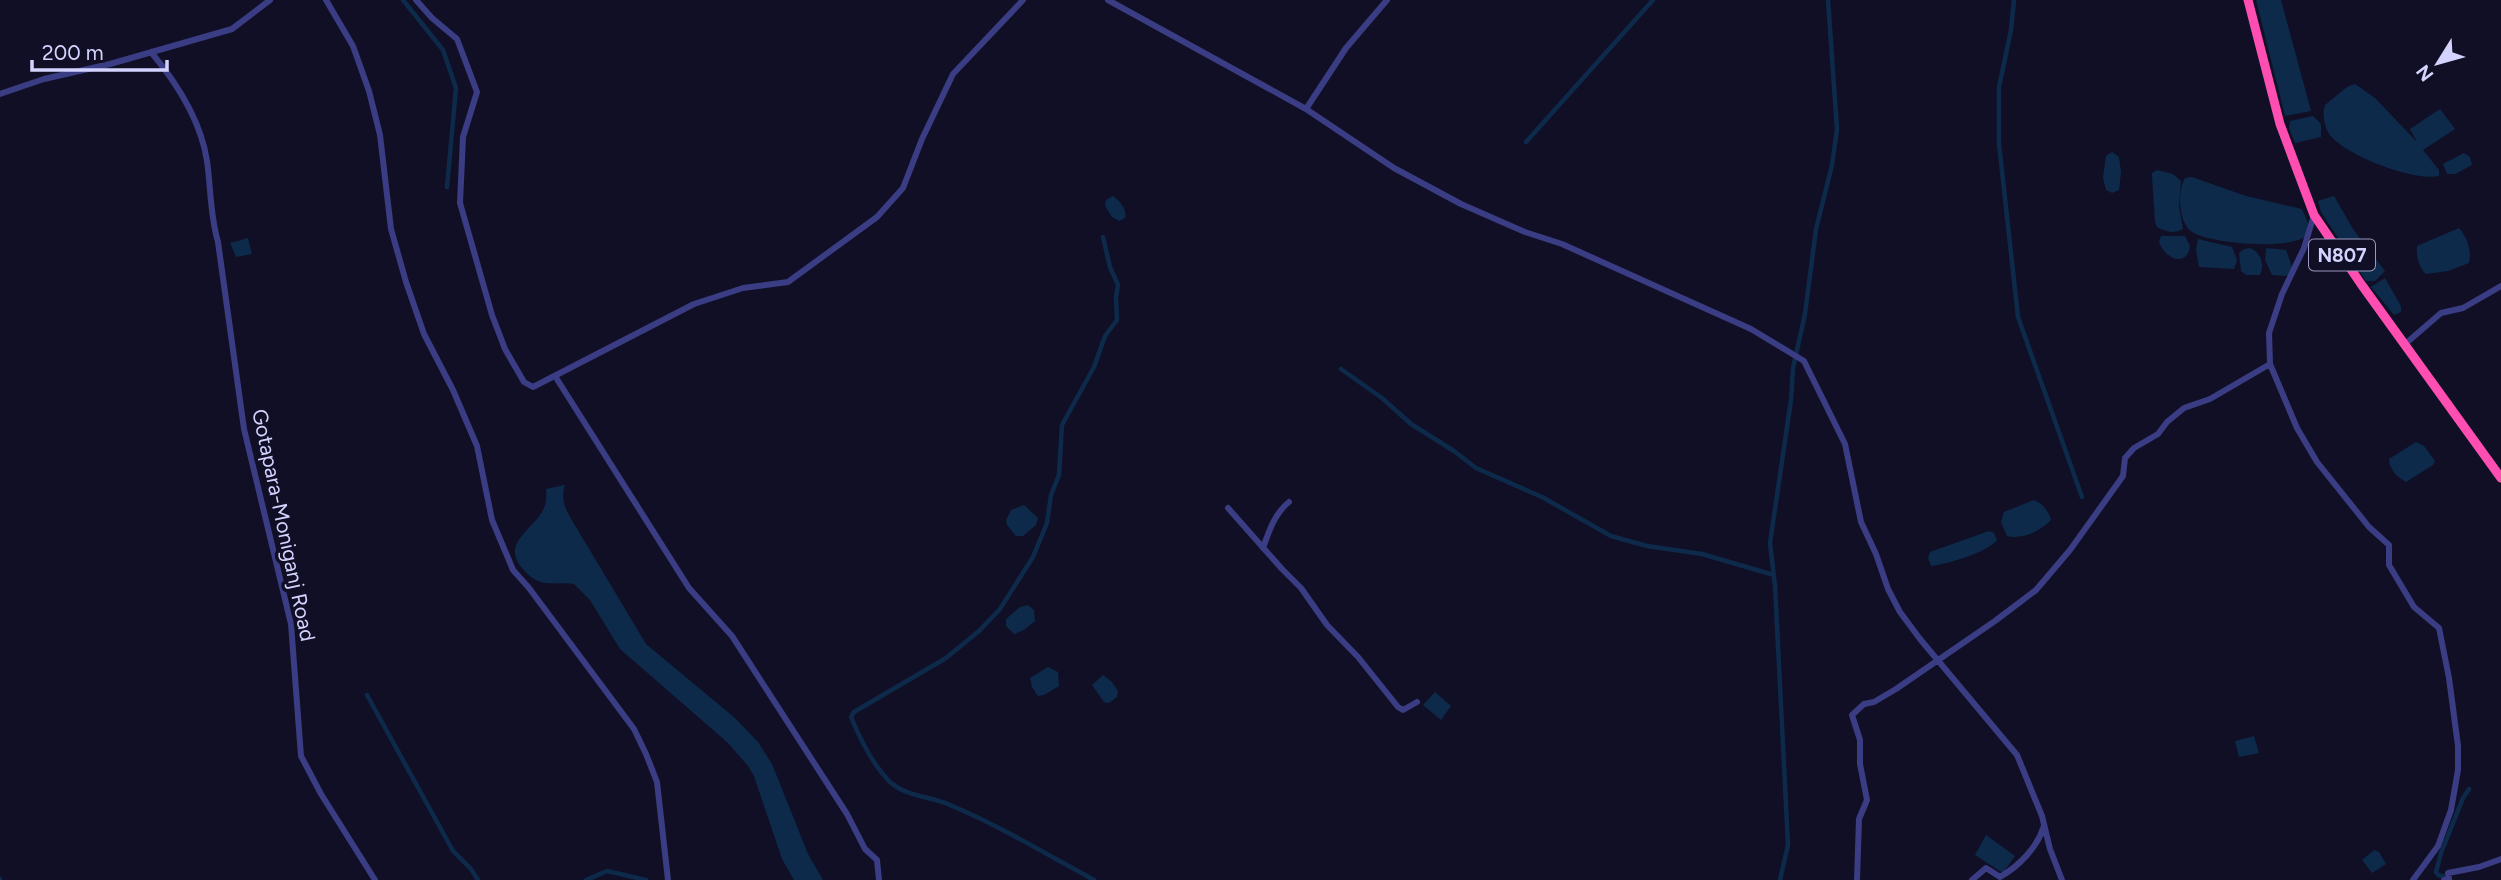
<svg xmlns="http://www.w3.org/2000/svg" width="2501" height="880" viewBox="0 0 2501 880" font-family="Figtree,sans-serif">
<rect width="100%" height="100%" fill="#110f25"/>
<path fill="#0d2a4b" d="M2256,0H2281L2311,111L2285,116Z
M2355,84L2375,98L2417,142L2410,129L2440,109L2455,129L2423,150L2439,170V176C2415,182 2340,154 2328,132C2324,125 2322,113 2325,105L2347,87Z
M2313,116L2321,124V137L2295,143L2289,128L2290,121Z
M2112,152L2119,157L2121,172L2119,190L2112,193L2106,190L2103,178L2106,156Z
M2464,153L2470,157L2472,165L2455,174H2447L2443,164Z
M2157,170L2173,174L2181,181L2179,207L2183,229C2174,234 2166,232 2157,227L2155,222L2152,176V173Z
M2192,177L2246,196L2302,209L2308,223L2307,236C2287,250 2215,244 2194,233C2178,225 2177,192 2185,178Z
M1113,196C1120,201 1127,209 1125,218L1119,221L1112,217L1105,206L1106,200Z
M2334,196L2353,229L2385,271L2375,281H2366L2321,212L2318,201Z
M2459,228C2467,237 2472,251 2469,263L2448,271L2426,274C2419,268 2416,255 2417,246Z
M2161,236H2185L2190,246C2187,268 2165,259 2159,242Z
M248,238L252,254L236,257L230,243Z
M2198,239L2232,247L2237,260L2234,269L2199,267L2196,250Z
M2250,248C2261,252 2265,265 2260,275H2246L2241,271L2239,253L2244,249Z
M2266,248L2286,250L2292,267L2291,273L2286,276L2272,275L2265,260Z
M2385,278L2401,306V312L2394,315L2371,287Z
M2416,442L2424,446L2435,461L2433,465L2406,482C2397,477 2389,469 2389,459Z
M565,485C561,498 564,506 570,517L646,644L735,718L758,742L772,764L808,854L823,880H794L782,859L754,776L748,766L728,743L620,649L590,600L574,584C563,582 552,585 541,582C534,580 528,575 523,569C502,546 527,533 540,515C546,507 547,498 546,489Z
M2034,500C2042,503 2049,511 2051,520C2041,531 2022,540 2007,536L2001,522L2004,512Z
M1024,505L1038,518L1036,525L1023,536H1016L1007,525L1006,520L1011,510Z
M1989,531L1994,533L1997,540C1988,552 1948,564 1931,566L1928,558L1930,552Z
M1028,605L1034,610L1035,621L1024,630L1014,634L1006,626V619L1020,607Z
M1048,667L1058,672L1059,686L1044,695L1038,696L1032,687L1030,678Z
M1103,675L1112,682L1118,691L1117,697L1109,703L1104,702L1092,685Z
M1435,692L1451,706L1441,720L1423,705Z
M2254,736L2259,753L2239,757L2235,741Z
M1986,835L2015,856L2003,873L1975,855Z
M2374,850L2379,852L2386,864L2372,873L2362,860Z"/>
<g fill="none" stroke-linecap="round" stroke-linejoin="round">
<path stroke="#0d2a4b" stroke-width="4.5" d="M403,0L443,50L456,88L447,187
M2014,0L2011,30L1999,87V144L2018,317L2082,497
M1526,142L1653,0
M1341,369L1382,398L1411,424L1454,451L1476,468L1542,497L1611,536L1647,546L1702,554L1774,575
M367,695L453,851L471,869L478,880
M2446,877L2438,875L2436,872L2441,853L2463,798L2469,789
M0,879V880
M586,880L607,871L646,880
M1094,880C1046,854 1000,826 950,805C931,796 907,797 890,782C873,765 860,739 851,717L854,712L946,658L979,631L1000,609L1033,557L1047,523L1051,495L1059,475L1062,425L1094,367L1105,336L1117,320L1116,297L1118,285L1110,267L1103,237
M1780,880L1788,845L1775,586L1770,543L1791,400L1793,368L1805,314L1816,229L1832,165L1837,129L1828,0"/>
<path stroke="#3a3d84" stroke-width="6" d="M326,0L353,46L369,91L380,135L391,229L406,282L424,334L453,390L477,446L492,520L513,570L529,588L634,729L646,754L657,782L668,880
M416,0L432,18L457,39L477,92L463,137L460,203L492,315L505,349L524,382L533,387L694,304L743,288L788,282L877,217L903,188L922,139L953,74L1023,0
M1108,0L1306,109L1394,168L1461,204L1525,232L1562,244L1751,329L1804,361L1845,444L1861,522L1876,554L1888,589L1900,612L1920,639L2017,755L2042,816L2050,849L2062,880
M151,52C176,82 201,121 207,161C211,189 210,215 218,242L244,429L291,624L301,756L321,794L375,880
M0,94L44,79L110,64L232,29L270,0
M1306,109L1346,48L1387,0
M2314,215L2304,248L2282,294L2269,333L2270,364L2297,428L2317,462L2369,527L2389,545V565L2414,607L2439,628L2449,678L2458,746V770L2451,810L2438,846L2413,880
M2404,345L2441,313L2463,308L2501,286
M555,376L689,588L732,636L847,814L865,849L877,860L879,880
M1228,508L1282,569L1301,588L1327,625L1358,657L1398,707L1403,710L1417,702
M1263,548C1269,531 1275,513 1289,502
M1857,880L1859,819L1867,800L1860,764V740L1852,715L1864,704L1874,702L1896,689L1995,621L2036,590L2070,550L2123,476L2125,458L2134,448L2158,434L2167,422L2184,408L2210,399L2270,364
M1972,880L1986,868L2000,877C2019,866 2037,848 2044,826
M2444,880L2449,879L2448,873L2479,867L2501,859"/>
<path stroke="#ff4eb2" stroke-width="9" d="M2248,0L2280,124L2314,215L2361,284L2501,478"/>
</g>
<g text-anchor="middle" dominant-baseline="central" stroke-width="7" stroke-linejoin="round" paint-order="stroke">
<rect fill="#110f25" stroke="#9a98be" stroke-width="2" x="2309" y="239.5" width="66" height="31" rx="5"/>
<g font-size="19" font-weight="bold" fill="#d4d3ff">
<text x="2342" y="255">N807</text>
</g>
<g font-size="21" fill="#d4d3ff" stroke="#110f25">
<text transform="translate(284 525) rotate(78)">Gotapara-Moniganj Road</text>
</g>
</g>
<g transform="translate(2438 63) rotate(233)" stroke="#110f25" stroke-width="5" paint-order="stroke">
<path d="M0-5L12 26L0 18L-12 26Z" fill="#d4d3ff"/>
<text y="-10" font-size="19" font-weight="bold" text-anchor="middle" fill="#d4d3ff">N</text>
</g>
<path d="M32 60v10h135v-10" fill="none" stroke="#d4d3ff" stroke-width="3.5"/>
<text x="42" y="60" font-size="21" fill="#d4d3ff" stroke="#110f25" stroke-width="5" paint-order="stroke">200 m</text>
</svg>
